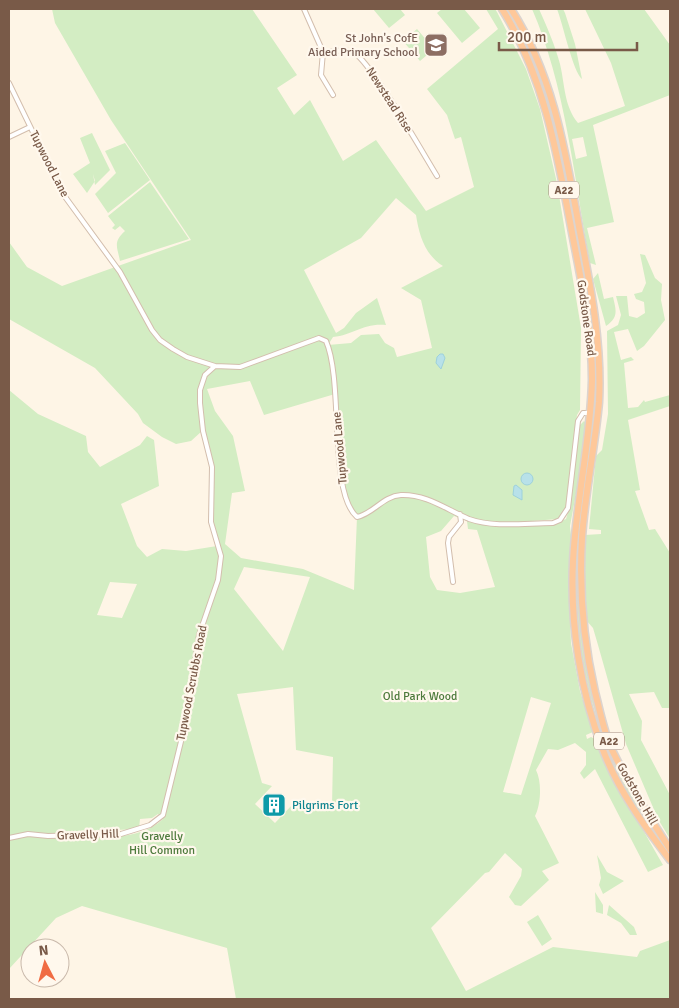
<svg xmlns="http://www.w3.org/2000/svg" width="679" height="1008" viewBox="0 0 679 1008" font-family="Signika,sans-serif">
<rect width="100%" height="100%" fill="#fef5e6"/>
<path fill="#d3edc3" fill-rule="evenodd" d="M52,9H252L297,75L277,88L294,115L310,100L343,161L376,140L426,211L474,187L461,137L455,139L447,115L427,89L498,29L486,9H495L497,12L526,69L540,109L557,183L581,328L580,410L577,415L567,507L559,519L531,521L534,524L550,525L566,519L570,506L580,425L584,421L586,423L581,467L570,526L572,545L569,590L571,643L580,691L593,732L586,735L587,739L591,737L597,740L603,760L663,865L648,872L595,769L584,779L580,773L586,765V752L575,743L558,750L548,749L536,770C542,782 541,804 535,816L559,863L542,871L549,880L521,906L515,905L509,897L521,876L522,869L505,853L489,872L485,873L431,928L466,991L553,947L637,957L640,951L670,940V999H236L227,948L82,906L56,918L9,969V390L38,414L86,436L88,452L100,467L140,445L147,436L154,440L159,486L121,504L137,546L147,557L162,549L186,551L217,546L211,522L212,467L202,431L191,441L176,444L162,437L143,423L138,414L95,368L9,319V242L27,267L62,286L191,240L111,120L55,23ZM396,198L416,215C419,235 425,255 443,266L401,288L421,300L432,348L397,357L394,348L385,343L379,334L361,335L351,343L328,345L333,337C354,335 362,323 386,325L377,298L356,313L344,328L336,333L304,270L361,238ZM250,381L264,415L335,394C337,426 334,495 357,517L354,590L303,569L241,558L225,544L232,493L245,491L233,436L215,411L207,389ZM454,516L467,521L468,529L477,530L495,587L460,593L437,590L430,577L426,537L441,531ZM244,567L310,577L283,651L234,589ZM110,582L137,584L122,618L97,615ZM293,687L296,750L333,757L332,806L292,805L275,823L255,804L272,786L262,783L237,694ZM531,697L551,703L521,795L503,792ZM158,814L163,819C139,842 97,836 67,839L66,832L139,829L140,819L152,818Z
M373,9H400L405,15L389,28Z
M442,9H464L480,28L462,43L437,13Z
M505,9H509L512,14C529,49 546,83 555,120C565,158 570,197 578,236C587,281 597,328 597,374C596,426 585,476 581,527C574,608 582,688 615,762C630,794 651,823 670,852V856L630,797L609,755L591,699L582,660L576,612L575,569L594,395L595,361L591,322L552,123C542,84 528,42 505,9Z
M532,9H539C547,27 555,45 560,64C565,85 564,106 578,123L625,106L611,63L585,9H644L670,45V95L593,125L614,222L587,228L596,265L590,263C574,179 566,87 532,9ZM583,137L587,156L576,159L572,139Z
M557,9H563L565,13L575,44L582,79C573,72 563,24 557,9Z
M417,29L434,49L420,61L403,41Z
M92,133L110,170L95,185L93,174L95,181L87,193L73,174L90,163L80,138Z
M125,143L150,180L108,213L95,194L116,173L105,151Z
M150,182L189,239L120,261C117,246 113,242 125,231L120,226L115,230L112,228L115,225L108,216Z
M640,254L645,255L655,278L662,284L661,300L665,320L644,346L637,351L628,329L614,332L621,360L631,357L634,360L624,363L628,408L638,407L644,400L645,402L670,395V406L628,420L640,490L635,491L649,530L655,529L670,553V708H662L654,692L629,694L642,721L641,740L670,795V839L658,819L626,744L598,645L593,628L586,620L583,579L585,535L601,534V530L589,529L596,456L602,450L608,414L607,331L618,325L621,315L616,296H627L629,316L637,318L645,313L644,302L636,299L634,294L642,292L646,283Z
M598,273L604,299L613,297C616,310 619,317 606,326L593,279Z
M597,855L607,872L624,881L603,894L599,885L601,878Z
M595,892L603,905V914L596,912Z
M609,905L634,927L637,935H630L621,923L607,915Z
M538,915L552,939L542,946L527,922Z"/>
<path fill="#b8e1e9" stroke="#9ed1dc" d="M440,354H443L445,358L441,369L436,363L437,357Z
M521 479a6 6 0 1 1 12 0a6 6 0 1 1-12 0Z
M516,485L522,490V500L513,495L514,486Z"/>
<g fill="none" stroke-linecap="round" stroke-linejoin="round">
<g stroke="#d3bead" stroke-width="6">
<path id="minor" d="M304,9L323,52L321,75L333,95
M323,52C332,52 345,48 353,52C370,60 424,155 437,176
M9,83L63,194L120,272L152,330L160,340L173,349L187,357L215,366
M9,137L30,127
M205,375L215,366L240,367L319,338L326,341C344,382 328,492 357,517C373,514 383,496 401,495C427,494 447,510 469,519C495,528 526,523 553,523L560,520L568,508L578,421L583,413H590
M453,582L448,543L449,537L461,522L460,514
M9,838L28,834L48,836L121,834L150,825L163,815L186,721L199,635L218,580L221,556L211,522L212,467L203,431L200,403V390L205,375"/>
</g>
<g stroke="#dcd4cf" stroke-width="9">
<path id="trunk" d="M502,9C545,78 558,158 573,238C582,285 592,331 592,379C591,440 576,500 573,561C570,624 580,691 603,750C618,790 645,827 670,860
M511,9C554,76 566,155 580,232C591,289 602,344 599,402C595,447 585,492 582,538C579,590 583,640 595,692C600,711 604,733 612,750C629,785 649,817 670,849"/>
</g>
<use href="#minor" stroke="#fff" stroke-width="4"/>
<use href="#trunk" stroke="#fec89a" stroke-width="6"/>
</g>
<defs>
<g id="school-square" transform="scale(1.25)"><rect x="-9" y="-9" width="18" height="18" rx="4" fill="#8d6e63" stroke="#fff8ed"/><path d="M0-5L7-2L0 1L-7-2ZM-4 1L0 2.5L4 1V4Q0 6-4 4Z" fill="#fff"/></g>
<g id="building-square" transform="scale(1.25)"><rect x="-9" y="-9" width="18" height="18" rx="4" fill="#0f9aa8" stroke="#fff8ed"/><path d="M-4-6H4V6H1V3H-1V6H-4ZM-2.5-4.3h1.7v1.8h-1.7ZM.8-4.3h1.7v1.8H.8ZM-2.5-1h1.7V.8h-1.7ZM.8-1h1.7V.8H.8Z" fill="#fff"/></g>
</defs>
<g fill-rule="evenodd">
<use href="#school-square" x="436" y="45"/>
<use href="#building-square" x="274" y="805"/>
</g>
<g text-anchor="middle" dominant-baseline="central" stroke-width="4.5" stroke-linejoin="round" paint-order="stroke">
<g fill="#fff8ed" stroke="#a1897a" stroke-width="1">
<rect x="549" y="181.5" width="30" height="17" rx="4"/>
<rect x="594" y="732.5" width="30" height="17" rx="4"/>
</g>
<g font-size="11" font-weight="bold" fill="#795a48">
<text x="564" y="190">A22</text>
<text x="609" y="741">A22</text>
</g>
<g font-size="12" fill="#785e54" stroke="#fff8ed" text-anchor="end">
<text x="418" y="38">St John's CofE<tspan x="418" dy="14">Aided Primary School</tspan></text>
</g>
<g font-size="12" fill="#795a48" stroke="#fff8ed">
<text transform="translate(389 100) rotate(57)">Newstead Rise</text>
<text transform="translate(49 164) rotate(63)">Tupwood Lane</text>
<text transform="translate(586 318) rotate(82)">Godstone Road</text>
<text transform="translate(340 448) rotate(-95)">Tupwood Lane</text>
<text transform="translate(192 683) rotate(-79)">Tupwood Scrubbs Road</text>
<text transform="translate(637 794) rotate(60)">Godstone Hill</text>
<text transform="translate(88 835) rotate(-2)">Gravelly Hill</text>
</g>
<g font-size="12" fill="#4d7a3c" stroke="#fff8ed">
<text x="420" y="696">Old Park Wood</text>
<text x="162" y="836">Gravelly<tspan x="162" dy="14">Hill Common</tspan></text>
</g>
<g font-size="12" fill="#0d838f" stroke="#fff8ed" text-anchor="start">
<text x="292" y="805">Pilgrims Fort</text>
</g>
</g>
<rect width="679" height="1008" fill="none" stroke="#795a48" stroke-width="20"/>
<g transform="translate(45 963) rotate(354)"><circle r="24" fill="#fff8ed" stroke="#c9b9ab"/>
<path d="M0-4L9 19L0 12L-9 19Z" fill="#f06c43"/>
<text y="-8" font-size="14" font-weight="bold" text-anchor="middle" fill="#795a48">N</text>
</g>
<path d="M499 42v8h138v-8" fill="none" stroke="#795a48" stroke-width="2.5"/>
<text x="507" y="42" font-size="15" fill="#795a48" stroke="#fff8ed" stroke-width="4" paint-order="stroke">200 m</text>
</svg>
